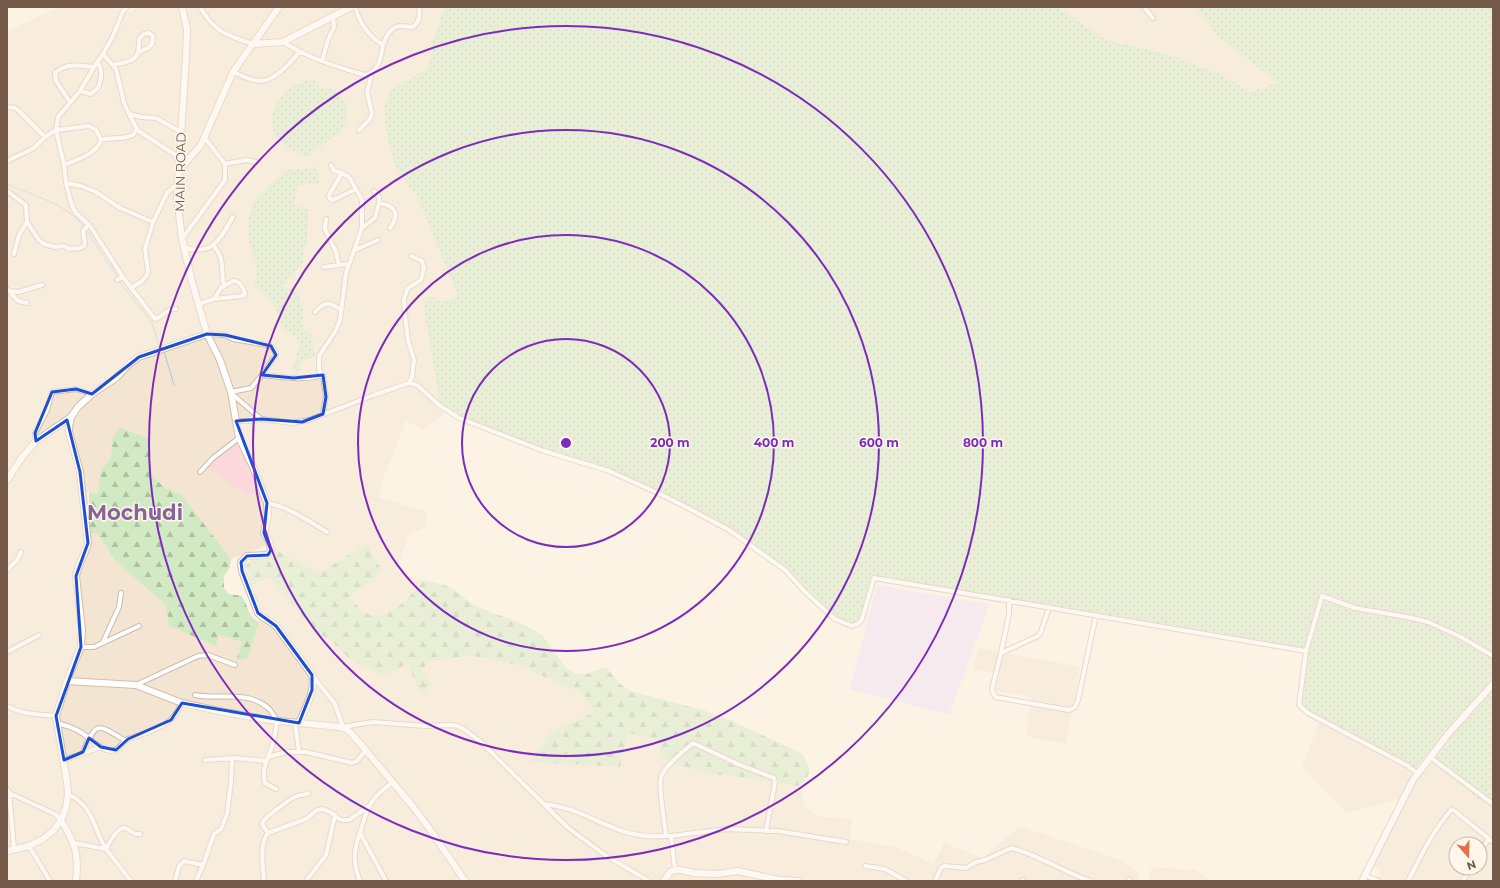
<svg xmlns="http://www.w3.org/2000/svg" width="1500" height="888" viewBox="0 0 1500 888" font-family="Montserrat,sans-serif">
<defs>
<pattern id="grass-dots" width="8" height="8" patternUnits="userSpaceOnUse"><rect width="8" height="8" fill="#d2eac3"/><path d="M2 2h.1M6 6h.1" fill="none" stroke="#afc1a0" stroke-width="1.8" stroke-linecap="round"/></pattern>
<pattern id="forest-firs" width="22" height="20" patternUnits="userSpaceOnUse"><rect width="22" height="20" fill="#d2eac3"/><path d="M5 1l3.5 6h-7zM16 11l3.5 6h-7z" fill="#afc1a0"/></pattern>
</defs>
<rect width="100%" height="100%" fill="#fcf3e5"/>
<path fill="#f4e5d3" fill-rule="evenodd" d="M59,7H104L128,12L141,7H445L433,39L428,69L392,88L396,168L417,197L458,296L443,302L437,384L439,405L444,414L423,430L406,421L384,476L378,497L427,512L425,527L409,535L396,570L424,581L392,611L378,616L362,611L349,596L367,544L319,573L267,545L231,559L181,494L165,488L149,473L151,439L112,438L111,457L100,472L98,494L83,491L89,533H97L115,561L216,646L219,635L242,642L237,661L248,658L262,612L252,585L270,577L312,628L337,646L352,660L408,663L422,671L430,661L474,656L517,665L582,693L594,712L550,733L530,762L620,767L628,733L657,740L779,783L799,786L805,807L820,817L852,819L850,839L896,847L933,864L944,843L983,858L1020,826L1121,860L1140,873L1137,881H7V31ZM313,79L319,87L338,136L330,139L308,157L274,108L282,93L299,82ZM316,166L298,186L294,206L308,209L307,241L302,264L282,286L303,311L302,328L311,335L315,355L302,360L296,376L293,366L299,345L294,335L283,330L274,305L254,285L257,265L286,170L307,169Z
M1057,7H1195L1218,36L1278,82L1251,92L1220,74L1164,53L1108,41Z
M978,648L1080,667L1066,744L1026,736L1031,697L996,691L999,674L973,669Z
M1320,720L1428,760L1493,810V881H1376L1380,870L1372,865L1409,797L1347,813L1302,767ZM1456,844H1480V868H1456Z
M1152,867L1195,870L1211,881H1147Z"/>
<path fill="#f0e1f9" d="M877,585L990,604L949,715L850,689Z"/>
<path fill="#fad8dc" d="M237,440L250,465L247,467L260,492L246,494L206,467Z"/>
<path fill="url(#grass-dots)" d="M445,7H1057L1108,41L1164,53L1220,74L1251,92L1277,82L1218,36L1195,7H1493V810L1428,760L1417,773L1338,729L1299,705L1306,651L875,578L862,619L852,626L835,619L823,609L789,574L729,530L688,508L609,471L578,461L459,418L439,405L437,384L423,305L429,296L443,302L458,296L417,197L396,168L387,137L384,107L392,88L428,69L433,39Z
M313,79L319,87L332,89L346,102L347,119L338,136L330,139L308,157L288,148L275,137C274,131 271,124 272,119C275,94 291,83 313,79Z
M317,166L319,183L298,186L294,205L308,209L307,241L302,264L282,286L298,292L303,311L302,328L312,335L315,356L302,361L296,377L293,366L299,345L294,335L283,330L274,305L254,285L257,265L250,246L247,223L255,198L286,170L307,169Z"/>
<path fill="url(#forest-firs)" d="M120,428L151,439L149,473L165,488L181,494L231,559C230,565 230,571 224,575V588L229,594L242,596C249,607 246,615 259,622L248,658L236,661L242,642L219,635L216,646L169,626L166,605L115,561L97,533H89V492L98,494L100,472L111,457L112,438Z
M367,544L382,571L350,596C353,600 357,607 362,610C385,628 409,596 424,581C435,583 447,584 456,591C463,596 468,602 476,606C497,616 528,622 545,639C555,649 562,671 578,674C590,676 596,668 607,668L619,683L630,691L706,711L734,722L801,753C811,766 813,774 799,786L701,772L662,759L657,740L628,733L620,767L530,762L550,733L594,712L582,693L517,665L474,656L430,661L422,671L431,685L421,695L408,664L384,675L351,660L337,646L312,628L270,577L252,585L246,565L252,559L269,560L273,557L276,550L319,573Z"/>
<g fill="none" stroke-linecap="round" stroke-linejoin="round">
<path stroke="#9fced8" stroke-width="1" d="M7,184C34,197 66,202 85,228
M86,230L118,278
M119,281L152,323L159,344
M164,351L174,385"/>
<g stroke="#cebbab" stroke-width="6">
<path id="street" d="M127,7L123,11L113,36L103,54L94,67L80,91L58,117L56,130L64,165L66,183L72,206L76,213L90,226L123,277L155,319C163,317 166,308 176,309
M200,7C214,32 228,36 253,44
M1144,7L1153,18
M283,42C308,58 337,67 365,75C379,72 381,57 383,45C368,36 360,24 355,7
M383,45C386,37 390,27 400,26C405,26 409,27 413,27C420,21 420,15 419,7
M103,54L116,69L124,103L129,114L141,117L156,118L181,132
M322,61L328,40L334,27L333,17
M113,65C122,63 136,62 138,52C139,48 139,43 139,39L144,34L149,33L153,36L152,44L148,48L139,52
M233,72C241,75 251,81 260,81C276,81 290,62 300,52
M80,91L91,94L98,88C101,80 104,69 97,62
M70,102L56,81L55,73C65,63 80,65 94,67
M7,107L15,108L19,111L45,137
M137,130L180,158
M359,130L370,119L372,113L367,92L371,77L370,74
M205,138L225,164L246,160L256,162
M101,140C111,137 123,140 133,135L137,129L129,114
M7,161L34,148L45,137L56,130L89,126L96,130L101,140C97,154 76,160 64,165
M331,165L333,170L342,173L349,177L360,196L362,201V228
M342,173L329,195L330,199L333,200L356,189
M66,183L81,186L96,192L120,208L153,222
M7,191L26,205L27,222L39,240L44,244L55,247L64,246L69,249L80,248L84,246L85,243L83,231L89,225
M374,191L379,197V203
M326,219L325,229L336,252L339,265
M182,239L225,180V164
M213,245C226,259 220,269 224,286
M183,247C213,257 220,239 233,217
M355,250L378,240
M14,254L19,235L27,222
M324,267L348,264
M117,280L123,277
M131,288L141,282L147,275L148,271L145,249L153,222L167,193L178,183
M7,289L18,301L27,303
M8,291L18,292L42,285
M198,304L214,299L242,296L245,294C244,288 240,281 233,281L221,288L214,299
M315,312C325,301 329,301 341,310
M207,334L225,335L233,339L268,345C272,347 276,350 276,355L262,375
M409,383L412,377L414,360L408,340L405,315L404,299L408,288L421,280L424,268L422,261L411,256
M231,392L251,388L262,375C282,377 303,381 323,375
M231,393L261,419L292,423L309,420L374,395L409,383L417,385L439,405L459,418L544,451L609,471L660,494L688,508L729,530L785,570L805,592L835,619L852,626L858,624L862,619L874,578L1306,651
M323,414L326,397L323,375L319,370V356L336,330L340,320L346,273L362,228L375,218L379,203C396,206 400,214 390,228
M236,421H249L261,419
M36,441L35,433L47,410L52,392L76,389L92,394
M200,472L213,458L239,438
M267,503C287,506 310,522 327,532
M7,570L17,560L21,552
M1049,607L1041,632L1038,636L1001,653L992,689L995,697L1069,710L1075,707L1078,700L1096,615
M103,642L119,607L121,593
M81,647H94L139,626
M7,652L39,635
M1001,653L1009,614V600
M312,675L335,704L343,727
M136,685L198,656L208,655L235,665
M195,695C219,700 248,690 268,708C272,711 274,716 277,721C276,728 275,736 273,743C269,757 261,768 265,783L276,789
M7,706C23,715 38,714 56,716
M56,723C66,725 74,728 82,733C91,739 100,750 111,751C120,751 121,742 128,739C133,737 138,736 143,734C163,727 173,722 182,703
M295,723L299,752
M342,727L373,722L425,726L452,725L458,726L465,730L481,742L567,827L605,855L649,881
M83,752C97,720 97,724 126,741
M269,757L286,752H306L352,763L357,761L366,750
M1430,757L1493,804
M64,760L101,747
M205,760L234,758L266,761
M1417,773L1408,766L1308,713L1299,705L1306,651L1322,596L1355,608L1407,617L1428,622L1461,637L1493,656
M7,789L9,792L14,849
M7,792L55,814L61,820
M68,794C94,806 93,828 106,849C109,843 117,827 125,828C131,829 131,835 140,834
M543,804C572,806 596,822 622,831C637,836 654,837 669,836
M268,833L262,824C263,818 290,799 297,796C301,794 304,796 309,793
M360,833C353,851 353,864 360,881
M666,836C665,825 658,786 661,777C665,765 684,751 693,743L740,765L774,778L775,782L766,831
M74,843L106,849L131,881
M29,846L50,881
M1480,851L1489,839
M203,865L214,834L221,829L227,814L231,782L232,758
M865,866L885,869L906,881
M675,870L671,836L727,829L778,831L846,842
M1364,875L1379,881
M175,881L179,866L184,861L203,865L196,881
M264,881C263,869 259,843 268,833L306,819L317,810L323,809L332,813L339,819L343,820H349L369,806
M306,881L326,855L335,815
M386,881L360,833C367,808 370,798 392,783
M935,881L941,868L944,866L966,868L976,862L985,860L1011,848C1037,854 1064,872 1090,881
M1023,881V880
M1129,881V879
M1408,881C1421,856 1433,830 1452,809L1493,842
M1463,881L1470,868"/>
</g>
<g stroke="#d3bdab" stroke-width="8">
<path id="secondary" d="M182,7L187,29L186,57L177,197L182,239L191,278L207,334L220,360L231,392L239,438L253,467L267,503L268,515L264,533L269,541L271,550L268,555L247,556L241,562L242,571L258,613C263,619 270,620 276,626L312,675C316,691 305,708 299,723
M253,44L283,42L351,7
M179,170L201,145L233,72L279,7
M7,480L23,456L36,441L71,417
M67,681L136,685L182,703L219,711L269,720L340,727L346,729L352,734L411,804L429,828L465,881
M61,820C75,844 79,853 76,881
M7,851L29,846L43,839L53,831L61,820L66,808L68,794L67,782L56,716L67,681L81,647L82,630L76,576C78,564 85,555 88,543L80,472L69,432V427L71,417L78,407L92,394L116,378L130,363L139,357L207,334
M664,881L670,872L675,870H681L694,873L717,874L738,871L779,880L798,881
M1362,881L1413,780L1448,734L1493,684"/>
</g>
<use href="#street" stroke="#fff" stroke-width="4"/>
<use href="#secondary" stroke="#fff" stroke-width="6"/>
</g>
<path d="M0 0H1500V888H0ZM207,334L225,335L271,346L276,355L262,375L294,378L323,375L326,397L323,414L302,422L261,419L236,421L267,503L264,533L271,550L268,555L247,556L241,562L242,571L258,613L276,626L312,675V690L299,723L182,703L171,720L128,739L116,750L101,747L89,738L83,752L64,760L56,716L81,647L76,576L88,543L80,472L67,420L36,441L35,433L52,392L76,389L92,394L139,357Z" fill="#fcf3e5" fill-opacity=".55" fill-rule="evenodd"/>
<path fill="none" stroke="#1d4ed8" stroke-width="3" stroke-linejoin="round" d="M207,334L225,335L271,346L276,355L262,375L294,378L323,375L326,397L323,414L302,422L261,419L236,421L267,503L264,533L271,550L268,555L247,556L241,562L242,571L258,613L276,626L312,675V690L299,723L182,703L171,720L128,739L116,750L101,747L89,738L83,752L64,760L56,716L81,647L76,576L88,543L80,472L67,420L36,441L35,433L52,392L76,389L92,394L139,357Z"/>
<g fill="none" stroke="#7b2cbf" stroke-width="2">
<circle cx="566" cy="443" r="104"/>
<circle cx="566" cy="443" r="208"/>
<circle cx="566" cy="443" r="313"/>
<circle cx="566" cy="443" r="417"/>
</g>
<g text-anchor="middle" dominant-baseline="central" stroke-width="3" stroke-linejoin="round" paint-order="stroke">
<g font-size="13" fill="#755a4a" stroke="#fff7eb">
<text transform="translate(180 172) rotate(-89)">MAIN ROAD</text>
</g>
<g font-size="21" font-weight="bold" fill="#886599" stroke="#fff7eb">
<text x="135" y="512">Mochudi</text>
</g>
</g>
<circle cx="566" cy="443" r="6" fill="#7b2cbf" stroke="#fff7eb" stroke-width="2"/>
<g font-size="12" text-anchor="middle" font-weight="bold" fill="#7b2cbf" stroke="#fff7eb" stroke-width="3" stroke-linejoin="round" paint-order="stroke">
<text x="670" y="447">200 m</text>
<text x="774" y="447">400 m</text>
<text x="879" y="447">600 m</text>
<text x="983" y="447">800 m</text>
</g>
<rect width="1500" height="888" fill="none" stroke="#755a4a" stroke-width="16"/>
<g transform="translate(1468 856) rotate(160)"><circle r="19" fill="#fff7eb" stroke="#c8b8ab"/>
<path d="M0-3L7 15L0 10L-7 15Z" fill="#e66e4a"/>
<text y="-6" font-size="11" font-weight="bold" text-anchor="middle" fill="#755a4a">N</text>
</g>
</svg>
